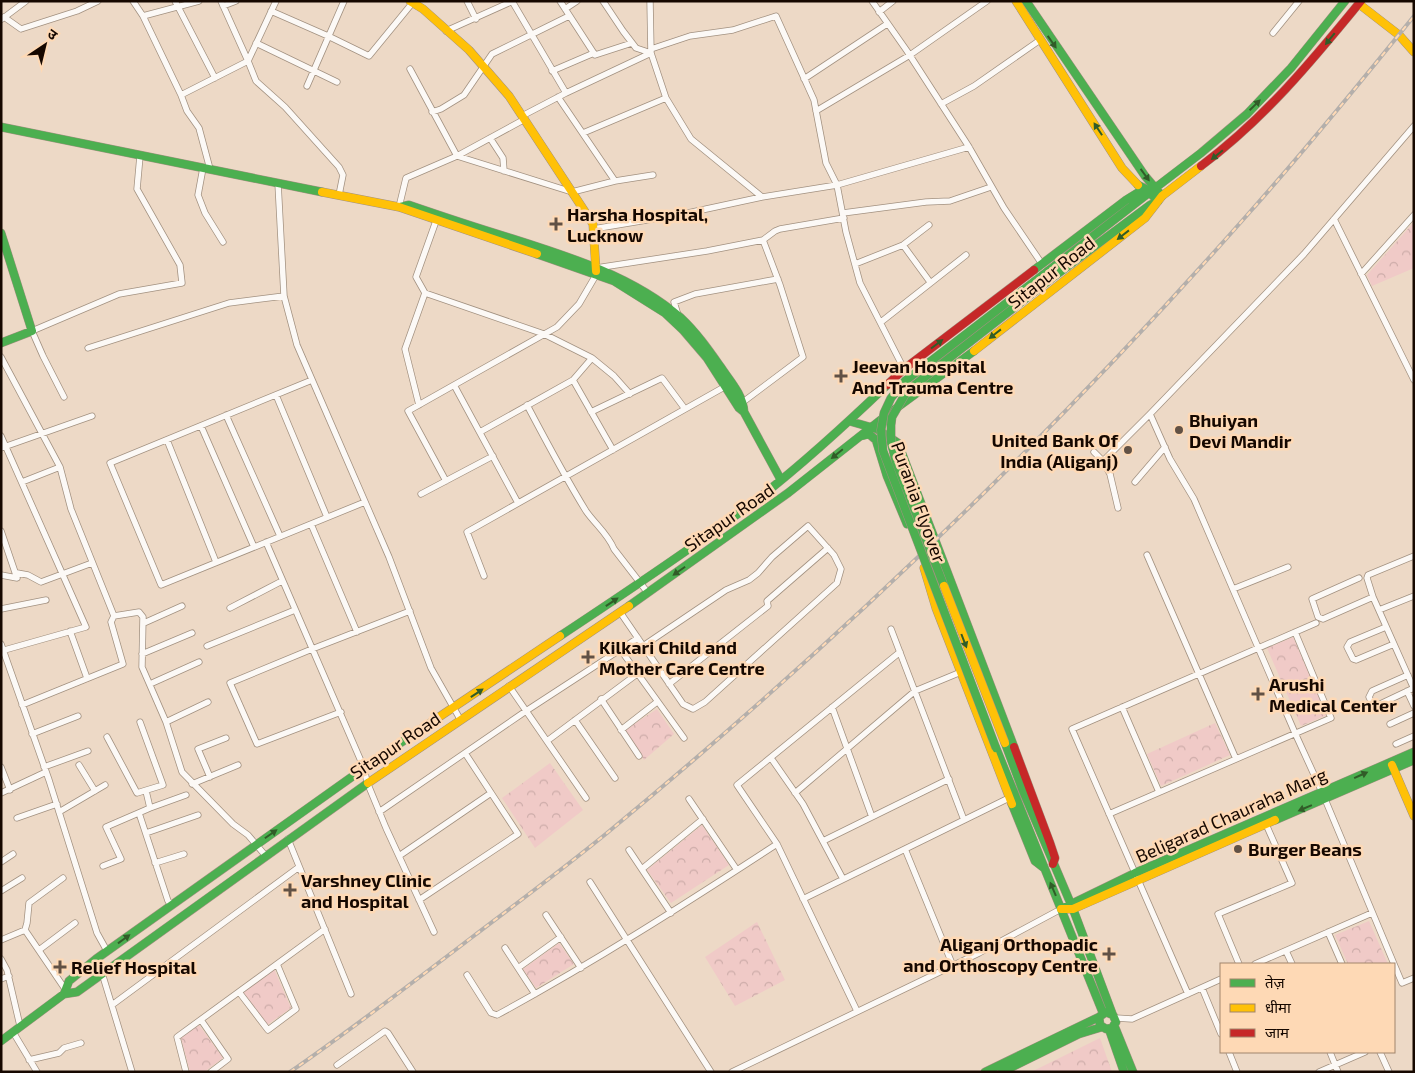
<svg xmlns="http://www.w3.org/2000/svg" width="1415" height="1073" viewBox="0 0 1415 1073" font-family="'Exo 2','Noto Sans Devanagari',sans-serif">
<defs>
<pattern id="park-crowns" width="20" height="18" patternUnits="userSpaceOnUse" patternTransform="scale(1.25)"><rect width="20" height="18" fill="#f0cac7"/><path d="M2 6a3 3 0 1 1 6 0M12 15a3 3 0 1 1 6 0" fill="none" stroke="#cdaca9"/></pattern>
</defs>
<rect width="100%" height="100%" fill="#edd9c6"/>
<path fill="url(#park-crowns)" d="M1414,222V268L1372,286L1367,275Z
M1293,637L1327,715L1301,726L1267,648Z
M657,709L674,734L644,760L625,730Z
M1215,723L1230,755L1161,786L1147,754Z
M550,763L583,810L535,848L502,798Z
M702,825L729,865L671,903L647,870Z
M1369,921L1388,964H1348L1335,935Z
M757,922L785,980L735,1006L705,957Z
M559,943L574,964L536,988L523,969Z
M274,969L291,1008L267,1025L243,992Z
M199,1025L223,1058L204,1072H190L181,1038Z
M1100,1038L1112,1072H1031Z"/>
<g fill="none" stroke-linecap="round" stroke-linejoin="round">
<g stroke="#a29180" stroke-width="7">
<path id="street" d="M133,1L143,16L199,1
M175,1L215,78
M276,1L248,61L256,81L285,107L339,167L343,175L339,195
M467,1L476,19
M512,1L566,93L522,116
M560,1L595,55L632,43
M603,1L623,31L636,48L651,53
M650,1L651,53L666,98L691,139L762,197L837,185L969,147L1004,208L1042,264
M872,1L907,51L969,147
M223,6L236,1
M565,9L577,1
M271,11L328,36L369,56L414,1
M879,12L893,1
M143,16L181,95L248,61L221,1
M4,17L21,29L77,11L98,1
M2,19L26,1
M446,31L513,1
M1273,33L1299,1
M256,43L337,82
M651,49L690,36L733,30L776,16L814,100L826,163L837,185L846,232L860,283L904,369
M410,69L457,156L572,192L615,181L558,97
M552,71L594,53
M804,79L887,24
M307,86L344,1
M566,93L651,53
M181,95L187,111L199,128L210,169
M941,104L974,86L1040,40
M816,111L910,55L987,1
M432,112L441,109L464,95L492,54L569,16
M583,133L666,98
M490,138L503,158L504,171
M203,168L198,195L205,213L223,242
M615,181L653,175
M278,183L284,296
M399,207L406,178L457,156L525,119
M843,213L926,202L950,201L991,187
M1334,219L1414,380
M436,221L416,277L425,293L544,334L592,358L614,376L630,394
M593,229L683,214L762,197
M763,240L775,231L780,229L844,218
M903,245L930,282
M855,264L903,245L929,225
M596,268L707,251L763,240L780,285L803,357L743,402
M1361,274L1414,215
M678,315L674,302L695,294L778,279
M881,322L966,255
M88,348L229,303L284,296L297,345L389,557L431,668L460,719
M1,357L60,467L71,509L114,616L111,622L123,664L22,705
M312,380L110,463L161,585L365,502
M573,380L613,450
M454,385L518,503
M276,395L327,517
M64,397L43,356L32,331L119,294L182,283L180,265L137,189L140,156
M419,405L405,349L425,293
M527,405C546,441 565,477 586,511C595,524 608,534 614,549L648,593
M591,412L662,378L685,409
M1150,414L1170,459L1194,499L1295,733L1322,792L1394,964
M226,415L280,536
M201,426L254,547
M480,432L573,380L592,358
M1,436L86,627L1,651
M167,440L216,562
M1,448L92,416
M1094,452L1103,461
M446,481L408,411L557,327L579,304L596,275
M22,482L60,467
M1135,482L1165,447
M421,494L493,456
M1118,508L1110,474L1103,461L1150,414L1304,254L1414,126
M311,524L357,632
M1,531L17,578L1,575
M266,542L364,768L367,782L386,828L434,932
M1147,555L1236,759
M1414,556L1368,575L1367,578L1373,597L1414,689
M17,573L28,575L41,582L92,563
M484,576L467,532L726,386
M1359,578L1312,599L1318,617L1323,619L1373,597
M1233,589L1288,567
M230,608L282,581
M1,609L46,600
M1379,610L1414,596
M620,612L683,704L693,709L705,702L837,583L841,569L834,555L808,526L772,557L758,573L749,580L726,590L643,646
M114,616L139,612L143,617L142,667L166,722L182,772L233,824L248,835L265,855
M144,623L182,606
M1386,627L1350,642L1347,647L1353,659L1356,660L1394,644
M891,629L964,820
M70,631L87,678
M1,644L49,780L97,933L107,951
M207,646L295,610
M620,649L684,738
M142,654L192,633
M1408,675L1372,691L1369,697L1373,705L1376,706L1414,688
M150,684L199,662
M669,684L768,606L767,601L828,548
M509,686L586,798
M1407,691L1414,706
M601,699L639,756
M832,707L872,817
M1122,707L1159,792
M341,712L257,744L230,683L312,649L410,611
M575,720L615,778
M166,722L208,702
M1390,724L1414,713
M621,730L657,702
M32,734L78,716
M107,737L137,793L163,785L140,722
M547,741L637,674
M1396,744L1414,736
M771,758L803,804L843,879
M79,765L95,791
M1,767L10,790
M44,767L88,751
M210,777L198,749L226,738
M192,784L238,765
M146,791L150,808
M1,793L46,772
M795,793L915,691L961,672
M689,799L737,870
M59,812L105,785
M379,812L526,711L638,638
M139,813L168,901L172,905
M1109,814L1331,718L1295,632
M17,818L57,804
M146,833L198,815
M288,839L351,994
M823,841L949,779
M905,849L953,966
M629,850L671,913
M399,856L491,793
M1,862L13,854
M155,863L184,854
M103,866L121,859L106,827L150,808L186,795
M642,869L703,819
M590,882L711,1072
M1,891L22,878
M803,899L1009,798
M419,900L518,834L465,753
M546,915L581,968
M25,930L27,923L29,903L63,878
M1328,932L1342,964
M1,940L25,930L65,989
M505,948L535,994
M39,950L75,923
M1286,951L1292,964
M1,959L7,970L20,1026
M1239,964L1218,914L1292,883L1265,822
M1255,964L1372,913
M1394,964L1402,983L1414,978
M518,968L561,937
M102,973L132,1072
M467,975L491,1013L497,1015C593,963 685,904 777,844
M1,979L9,976
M1202,988L1221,1034
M239,992L268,1030L296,1009L277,964
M1188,994L1072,729L1316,623
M112,1005L299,867
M857,1011L777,844L737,785L900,652
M1116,1018L1132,1019L1221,979
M201,1020L228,1059L211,1072
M13,1032L37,1072
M1229,1052L1237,1072
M1330,1052L1338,1072
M1380,1052L1389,1072
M29,1060L59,1053L64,1048L81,1043
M337,1065L385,1031L388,1033L413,1072
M186,1072L177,1037L325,929
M732,1072L979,953L1061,909
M1319,1072L1365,1052"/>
</g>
<g stroke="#a29180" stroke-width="9">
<path id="fast" d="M1026,1L1145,176L1162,196
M1,127L322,192
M400,207L409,205C441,216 474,227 507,237C567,256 633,276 681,318C696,332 708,349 720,366C729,380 743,394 744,412
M1,233L32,331L1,343
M537,254L614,281L665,313L683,330L707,358L739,408L744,412L781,480
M1034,270L1126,200L1139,192H1150L1201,153L1247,114L1291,68L1345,1
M1048,271L1150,192
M1052,278L1150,205L1158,201L1146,189L1138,185
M849,421L877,429L898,443C936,545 976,646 1014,747
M861,436L869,434L876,440L887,476L907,524
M629,606L788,493L887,415L974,351
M560,636C619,597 678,558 735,516C789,477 839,431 887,385
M1005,743L1023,791L1073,909L1112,1013
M996,748L1103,1013
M1012,804L1035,861L1044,868
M1275,820L1414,760
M1061,909L1135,873L1414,752
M64,994L69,981L96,959L384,754L433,721
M1114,1025L1133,1072
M1109,1029L1124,1072
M1,1041L64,994L77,992L368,783
M985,1072L1099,1017L1106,1012L1113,1015L1116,1022L1112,1028L1106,1029L1100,1025L1099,1017
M1002,1072L1079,1034L1102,1027"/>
</g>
<g stroke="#a29180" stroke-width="9">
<path id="slow" d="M410,1L423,9L469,50L509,96L593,224L596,271
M1016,1L1122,168L1138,185
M1359,4L1399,35L1414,52
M322,192L399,207L537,254
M974,351L1145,218L1162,196L1201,166
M924,568L936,608L1012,804
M433,721L560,636
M1392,765L1414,816
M368,783L629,606
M1061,909H1073L1275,820"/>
</g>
<g stroke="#a29180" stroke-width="9">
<path id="jam" d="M1201,166C1264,119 1312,61 1361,1
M887,385L904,369L1034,270
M1014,747L1050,843L1055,858L1053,864"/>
</g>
<use href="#street" stroke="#fcf9f6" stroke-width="5.5"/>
<use href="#fast" stroke="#4caf50" stroke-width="8"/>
<use href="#slow" stroke="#ffc107" stroke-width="8"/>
<use href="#jam" stroke="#c62828" stroke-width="8"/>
<g stroke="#b4afab" stroke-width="4">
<path id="rail" d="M290,1072C352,1029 412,983 471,938C517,903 563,869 607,833C836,644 1052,436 1249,213C1306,149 1360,83 1414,16"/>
</g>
<use href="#rail" stroke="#fed9b5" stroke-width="2" stroke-dasharray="5.5" stroke-linecap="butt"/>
<g stroke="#a29180" stroke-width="9" stroke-linecap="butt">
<path id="fast-bridge" d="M944,586L896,462L891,442V425L892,417L907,391L1052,278
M996,748L883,451L881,430L884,413L891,398L905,381L1048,271"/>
</g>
<g stroke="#a29180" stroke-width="9" stroke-linecap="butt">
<path id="slow-bridge" d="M944,586L1005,743"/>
</g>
<use href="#fast-bridge" stroke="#4caf50" stroke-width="8"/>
<use href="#slow-bridge" stroke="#ffc107" stroke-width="8"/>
</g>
<defs><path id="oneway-solid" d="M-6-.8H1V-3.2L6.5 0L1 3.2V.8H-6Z" transform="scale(1.25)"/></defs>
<g fill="#315c28">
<use href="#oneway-solid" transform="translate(1330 39) rotate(129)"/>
<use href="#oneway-solid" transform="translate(1052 42) rotate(55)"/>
<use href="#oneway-solid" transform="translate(1255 105) rotate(-44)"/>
<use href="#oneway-solid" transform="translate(1098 129) rotate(-123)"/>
<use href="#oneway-solid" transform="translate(1217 155) rotate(141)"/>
<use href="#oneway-solid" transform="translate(1145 175) rotate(54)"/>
<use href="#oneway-solid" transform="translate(1123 235) rotate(142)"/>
<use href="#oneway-solid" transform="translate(995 334) rotate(142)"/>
<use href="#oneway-solid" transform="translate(937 344) rotate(-37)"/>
<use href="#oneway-solid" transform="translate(837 454) rotate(141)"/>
<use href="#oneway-solid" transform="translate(679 571) rotate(145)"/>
<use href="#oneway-solid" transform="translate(612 602) rotate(-34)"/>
<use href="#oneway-solid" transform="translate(964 641) rotate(69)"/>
<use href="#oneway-solid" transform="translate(477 693) rotate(-34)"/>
<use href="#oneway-solid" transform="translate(1361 775) rotate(-24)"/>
<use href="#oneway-solid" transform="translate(1305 808) rotate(157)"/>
<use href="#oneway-solid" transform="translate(271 834) rotate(-35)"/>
<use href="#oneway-solid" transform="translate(1053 889) rotate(-113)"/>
<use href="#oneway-solid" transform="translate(124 939) rotate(-36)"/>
</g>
<g fill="#615145" stroke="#fed9b5" stroke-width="2">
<path d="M553.5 216.5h5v5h5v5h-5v5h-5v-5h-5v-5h5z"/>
<path d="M838.5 368.5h5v5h5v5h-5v5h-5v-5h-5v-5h5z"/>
<circle cx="1179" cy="430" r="5"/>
<circle cx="1128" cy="450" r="5"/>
<path d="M585.5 649.5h5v5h5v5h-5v5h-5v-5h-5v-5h5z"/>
<path d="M1255.5 686.5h5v5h5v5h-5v5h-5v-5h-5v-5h5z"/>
<circle cx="1238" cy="849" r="5"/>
<path d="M287.5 882.5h5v5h5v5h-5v5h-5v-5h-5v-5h5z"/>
<path d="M1106.5 946.5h5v5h5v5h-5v5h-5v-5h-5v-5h5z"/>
<path d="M57.5 959.5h5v5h5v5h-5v5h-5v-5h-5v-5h5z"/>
</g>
<g text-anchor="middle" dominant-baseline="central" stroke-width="5" stroke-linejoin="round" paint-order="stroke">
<g font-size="18" font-weight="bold" fill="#160800" stroke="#fed9b5" text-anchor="start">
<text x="567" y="214">Harsha Hospital,<tspan x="567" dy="21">Lucknow</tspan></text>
<text x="852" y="366">Jeevan Hospital<tspan x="852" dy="21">And Trauma Centre</tspan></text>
<text x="1189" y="420">Bhuiyan<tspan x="1189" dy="21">Devi Mandir</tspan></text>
<text x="1118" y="440" text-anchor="end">United Bank Of<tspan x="1118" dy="21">India (Aliganj)</tspan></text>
<text x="599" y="647">Kilkari Child and<tspan x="599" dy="21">Mother Care Centre</tspan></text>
<text x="1269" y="684">Arushi<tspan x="1269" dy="21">Medical Center</tspan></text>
<text x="1248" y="849">Burger Beans</text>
<text x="301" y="880">Varshney Clinic<tspan x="301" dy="21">and Hospital</tspan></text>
<text x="1098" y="944" text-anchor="end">Aliganj Orthopadic<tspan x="1098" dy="21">and Orthoscopy Centre</tspan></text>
<text x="71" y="967">Relief Hospital</text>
</g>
<g font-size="18" fill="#160800" stroke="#fed9b5">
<text transform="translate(1051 272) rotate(-38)">Sitapur Road</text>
<text transform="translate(919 502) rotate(70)">Purania Flyover</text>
<text transform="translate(729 517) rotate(-35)">Sitapur Road</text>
<text transform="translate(395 745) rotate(-34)">Sitapur Road</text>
<text transform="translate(1231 815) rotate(-24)">Beligarad Chauraha Marg</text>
</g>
</g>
<rect width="1415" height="1073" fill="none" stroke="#160800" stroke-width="5"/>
<rect x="1220" y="963" width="175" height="90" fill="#fed9b5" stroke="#a1856d"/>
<rect x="1230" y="979" width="25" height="8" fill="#4caf50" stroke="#a1856d"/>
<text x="1265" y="988" font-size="15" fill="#160800">तेज़</text>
<rect x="1230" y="1004" width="25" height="8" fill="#ffc107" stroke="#a1856d"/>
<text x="1265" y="1013" font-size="15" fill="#160800">धीमा</text>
<rect x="1230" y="1029" width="25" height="8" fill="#c62828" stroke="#a1856d"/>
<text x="1265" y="1038" font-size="15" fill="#160800">जाम</text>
<g transform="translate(45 45) rotate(35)" stroke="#fed9b5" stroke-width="4" paint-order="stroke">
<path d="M0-4L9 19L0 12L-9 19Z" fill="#160800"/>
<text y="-8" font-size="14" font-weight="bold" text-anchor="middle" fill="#160800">उ</text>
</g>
</svg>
